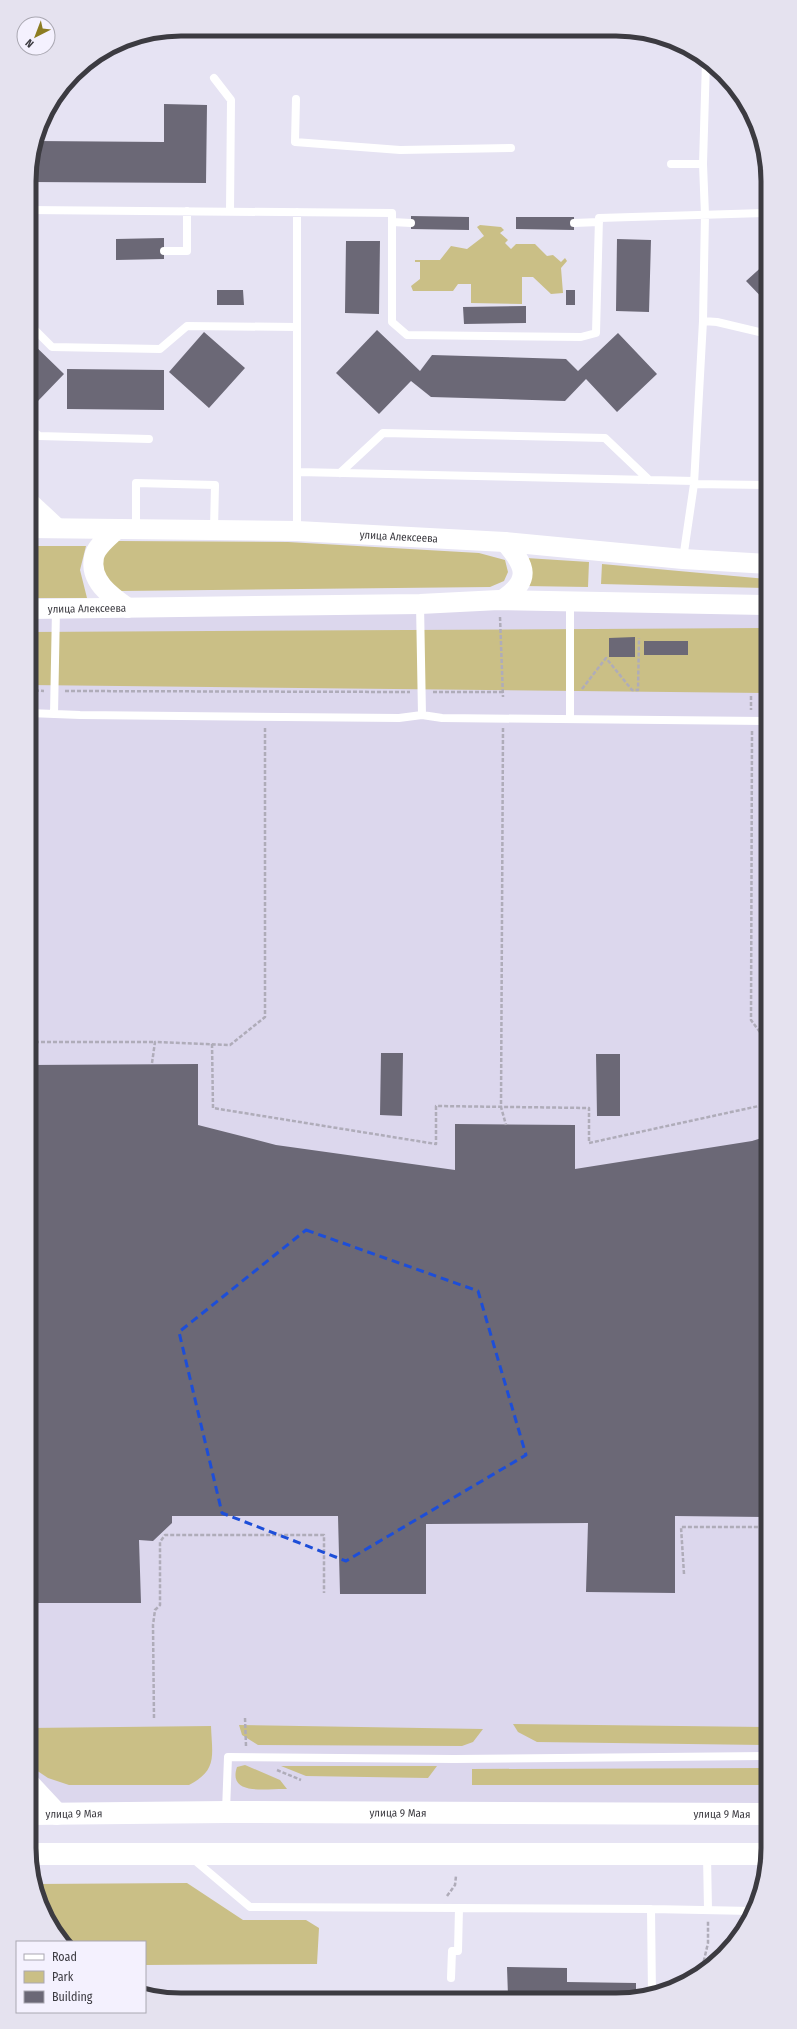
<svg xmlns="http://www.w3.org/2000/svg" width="797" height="2029" viewBox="0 0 797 2029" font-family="'Fira Sans Condensed',sans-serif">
<rect width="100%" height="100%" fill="#e6e3f3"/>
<path fill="#dcd7ed" d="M768,605V1814H29V609Z"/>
<path fill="#cabf86" d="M480,225L501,227L504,230L500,233L508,240L505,243L511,249L516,244H535L547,256L553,255L561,262L565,258L567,261L561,268L563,293L551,294L533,277H522V304L471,303V284H458L453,291H413L411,286L420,279V262H415V260H440L451,246L467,249L484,236L477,227Z
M117,541L288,542L479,553L505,560L508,572L504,581L490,587L121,591L104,581C97,561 101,554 117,541Z
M29,546H86L80,570L87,598H29Z
M526,558L589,562L588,587L525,586Z
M602,564L768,579V588L601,584Z
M768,628V693L29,685V632Z
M513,1724L768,1727V1745L537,1742L518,1732Z
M239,1725L483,1729L473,1742L462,1746L258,1745L242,1735Z
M211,1726C212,1755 218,1770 189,1785H69L48,1778L36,1770L29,1763V1728Z
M245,1765L280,1780L287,1789C269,1788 227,1797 237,1767Z
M281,1766H437L428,1778L306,1776Z
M768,1768V1785H472V1769Z
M187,1883L243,1920H306L319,1928L317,1964L145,1965V1942H64L49,1924L34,1884Z"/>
<path fill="#6b6876" d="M164,104L207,105L206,183L29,182V171L37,141L164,142Z
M761,137L763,142L767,170H761Z
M411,216L469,217V230L411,229Z
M516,217H574V230L516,229Z
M164,238V259L116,260V239Z
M617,239L651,240L649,312L616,311Z
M346,241H380L379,314L345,313Z
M768,261V304L746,281Z
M217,290H243L244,305H217Z
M566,290H575V305H566Z
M526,306V323L464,324L463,307Z
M377,330L420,371L432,355L566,359L578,371L618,333L657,374L617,412L586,379L565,401L431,397L411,381L379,414L336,373Z
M204,332L245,368L209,408L169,372Z
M29,340L64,374L37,402L29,395Z
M67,369L164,370V410L67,409Z
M635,637V657H609V638Z
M644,641H688V655H644Z
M381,1053H403L402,1116L380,1115Z
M596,1054H620V1116H597Z
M198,1064V1125L276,1145L455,1170V1124L575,1125V1169L752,1141L768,1136V1517L675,1516V1593L586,1592L588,1523L426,1524V1594H340L338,1516H172V1523L153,1541L139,1540L141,1603H29V1065Z
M507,1967L567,1968V1982L636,1983V1995L508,1996Z"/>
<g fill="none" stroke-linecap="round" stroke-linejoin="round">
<path stroke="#afacb9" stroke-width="2.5" stroke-dasharray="4 2" stroke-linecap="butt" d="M500,617L503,697
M582,689L606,658L632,690H638L639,638
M29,690L44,691
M65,691L410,692
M433,692H503
M751,696V710
M503,728L501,1107L506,1125
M752,731L751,1020L768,1043
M29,1042H155
M212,1044L213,1108L436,1144V1106L589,1108V1143L768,1104
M152,1063L155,1042L230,1045L265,1017V727
M684,1574L681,1527H768
M154,1718L153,1625L155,1610L160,1605V1542L165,1535H324V1593
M245,1718L246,1746
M277,1770L301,1780
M447,1896L455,1885L456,1876
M701,1973L708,1943V1921"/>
<path stroke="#fff" stroke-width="8" d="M214,78L231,100L230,211
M296,99L295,142L400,150L511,148
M671,164H703
M29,210L392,213V322L407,335L581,337L596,333L599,218L768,213
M297,212V531
M392,222L411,223
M574,223L599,222
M164,251H187V211
M703,321L717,322L768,334
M29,324L52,347L160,349L187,326L297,327
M29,427L39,436L149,439
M298,472L694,481
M340,473L383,433L605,438L649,480
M694,484L768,485
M136,528V483L215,485L214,529
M683,559L694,484L703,321L705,215L703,164L706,60
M570,602V719
M420,604L422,715
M29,713L80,715L399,718L422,715L442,718L768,721
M54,714L56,609
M226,1811L228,1757L454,1759L768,1756
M707,1855L708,1910
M192,1858L250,1907L651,1909L753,1911
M651,1909L652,1995
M451,1978L452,1951H458L459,1908"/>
<g stroke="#fff" stroke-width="20">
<path d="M29,502L57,528"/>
<path id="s1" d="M29,528L297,531L505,542L683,559L768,564"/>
<path d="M117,529C110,536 96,546 94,557C89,581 111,596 128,608"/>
<path d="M502,600C532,580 526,566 505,542"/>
<path id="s2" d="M29,609L420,604L499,600L768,605"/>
</g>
<g stroke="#fff" stroke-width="22">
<path d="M29,1784L57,1814"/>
<path id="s3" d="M29,1814L226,1812L768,1814"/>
<path d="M30,1854H768"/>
</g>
</g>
<path fill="none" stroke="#1d4ed8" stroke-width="3" stroke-dasharray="8 5" stroke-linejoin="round" d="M306,1230L478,1291L526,1455L346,1561L222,1513L179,1332Z"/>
<g text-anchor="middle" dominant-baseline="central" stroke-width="4" stroke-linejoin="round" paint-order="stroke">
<g font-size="11" fill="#3c3b41" stroke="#f4f1fe">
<text stroke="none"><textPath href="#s1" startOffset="370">улица Алексеева</textPath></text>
<text stroke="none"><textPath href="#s2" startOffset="58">улица Алексеева</textPath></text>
<text stroke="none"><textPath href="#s3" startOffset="369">улица 9 Мая</textPath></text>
<text stroke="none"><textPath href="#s3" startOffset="693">улица 9 Мая</textPath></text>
<text stroke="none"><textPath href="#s3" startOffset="45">улица 9 Мая</textPath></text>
</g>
</g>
<path d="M0 0H797V2029H0ZM181 36H616A145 145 0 0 1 761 181V1848A145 145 0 0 1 616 1993H181A145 145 0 0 1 36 1848V181A145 145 0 0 1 181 36Z" fill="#e5e2ef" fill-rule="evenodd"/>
<path fill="none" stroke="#3c3b41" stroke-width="5" d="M181 36H616A145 145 0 0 1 761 181V1848A145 145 0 0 1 616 1993H181A145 145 0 0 1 36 1848V181A145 145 0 0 1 181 36Z"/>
<rect x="16" y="1941" width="130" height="72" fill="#f4f1fe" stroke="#aaa8b2"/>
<rect x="24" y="1954" width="20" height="6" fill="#ffffff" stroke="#aaa8b2"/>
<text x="52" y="1961" font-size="12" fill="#3c3b41">Road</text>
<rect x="24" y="1971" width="20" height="12" fill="#cabf86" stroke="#aaa8b2"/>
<text x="52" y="1981" font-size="12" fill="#3c3b41">Park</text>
<rect x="24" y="1991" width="20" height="12" fill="#6b6876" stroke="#aaa8b2"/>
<text x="52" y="2001" font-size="12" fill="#3c3b41">Building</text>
<g transform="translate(36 36) rotate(222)"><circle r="19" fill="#f4f1fe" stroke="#aaa8b2"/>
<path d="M0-3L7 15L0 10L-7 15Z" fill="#8c7c22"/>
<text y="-6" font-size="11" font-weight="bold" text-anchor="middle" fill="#3c3b41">N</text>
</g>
</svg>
